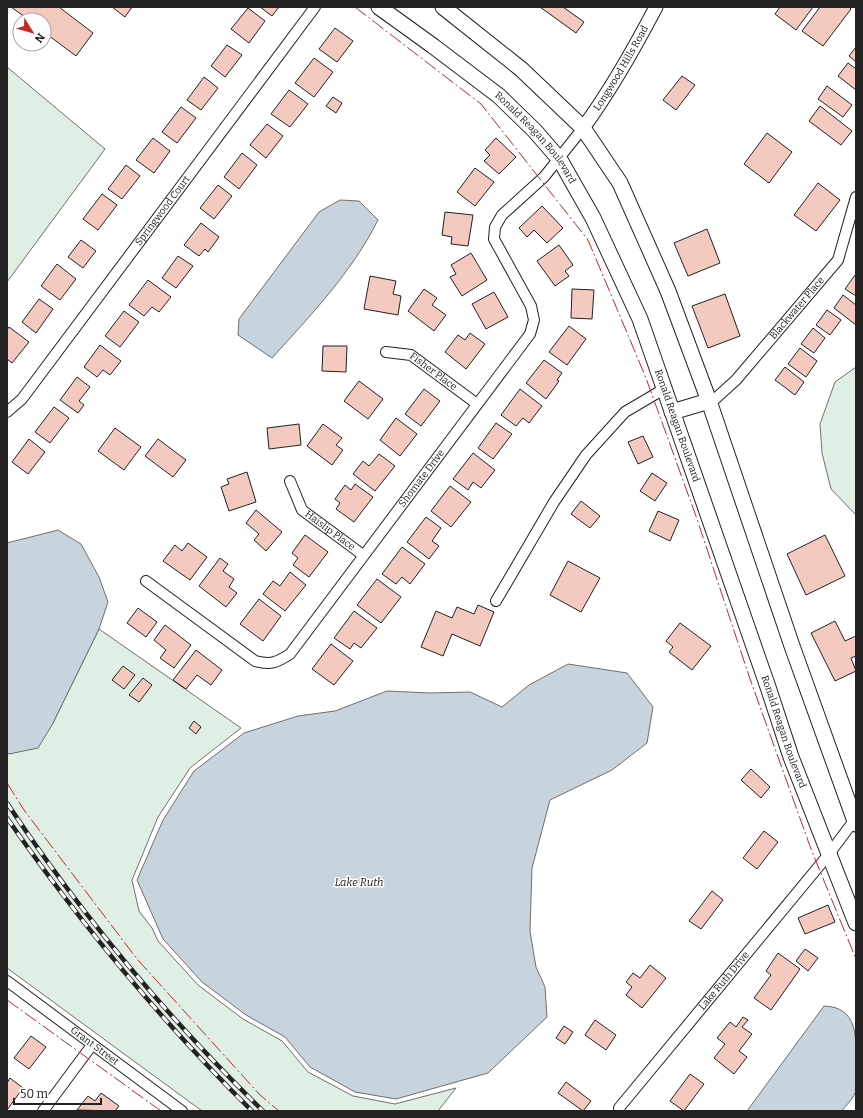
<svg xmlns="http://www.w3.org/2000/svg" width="863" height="1118" viewBox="0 0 863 1118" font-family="Bitter,serif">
<rect width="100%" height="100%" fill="#fff"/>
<path fill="#e0efe3" stroke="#6f6f6f" d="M7,67L105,149L7,282Z
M856,367V515L831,489L822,453L820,424L835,382Z
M99,629L241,728L190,768L158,817L132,880L139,911L152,928L158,941L198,985L243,1019L282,1041L308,1072L353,1096L395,1104L456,1088L438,1111H202L7,968V752L9,754L52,725Z"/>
<path fill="#c7d3dd" stroke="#6f6f6f" d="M340,200L359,201L378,220C352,272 311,315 272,358L238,335L239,319L319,212Z
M58,530L81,544L99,577L108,602L99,629L52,725L38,748L9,754L7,752V543Z
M568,664L627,673L653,707L647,743L612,770L550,800L532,868L530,931L536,967L545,987L547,1017L488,1073L396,1099L355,1092L310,1067L285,1037L246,1015L202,982L163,939L137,880L163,820L194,771L244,733L298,716L335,711L387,691L430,693L470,692L502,707L529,685Z
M824,1006C858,1007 856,1037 856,1062C856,1071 858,1082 856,1090C855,1097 846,1105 842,1111H747Z"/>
<path fill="#f3c9c0" stroke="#222" d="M11,7H59L93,33L76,56L44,32V20H29Z
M112,7H132L125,17Z
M260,7H279L272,16Z
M540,7H563L584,22L576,33Z
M780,7H813L796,30L775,14Z
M820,7H849L851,9L823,46L802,31Z
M248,8L265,21L249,43L231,29Z
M335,28L353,41L337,62L319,49Z
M227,45L242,55L225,77L211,66Z
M856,47V62L849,56Z
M314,58L333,72L314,97L295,83Z
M848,63L856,69V90L838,76Z
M682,76L695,85L676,110L663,100Z
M204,77L218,88L201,110L187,100Z
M827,86L852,105L843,117L818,99Z
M289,90L308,104L290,127L271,114Z
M333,97L342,103L336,113L326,106Z
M820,106L852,131L841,145L809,121Z
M181,107L196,118L177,143L162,132Z
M267,124L283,136L266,158L250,145Z
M767,133L792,152L769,183L744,164Z
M153,138L170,151L154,173L136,160Z
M496,138L516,157L499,174L484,161L490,155L485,150Z
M242,153L257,165L239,189L224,177Z
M126,165L140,176L122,199L108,189Z
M475,168L494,182L475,206L457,192Z
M818,183L840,200L816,231L794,215Z
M218,185L232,196L214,219L200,208Z
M102,194L117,205L98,230L83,219Z
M542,206L563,228L547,243L534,230L527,237L519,228Z
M445,212L473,215L468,246L451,244L452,237L442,235Z
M201,223L219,237L208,252L205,249L199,256L184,245Z
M707,229L720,263L688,276L674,243Z
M81,240L96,251L83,268L68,257Z
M559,245L573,265L565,271L569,276L555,286L537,261Z
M471,253L487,280L462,296L450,277L456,274L451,265Z
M178,256L193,266L176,288L162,278Z
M57,264L76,279L60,300L41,286Z
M855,275H856V296L845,289Z
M370,276L396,281L393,294L401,296L398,315L364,309Z
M148,280L171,297L159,312L152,307L144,316L129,305Z
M424,289L437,298L432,305L446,315L434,331L408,311Z
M572,289L594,290L592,319L571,318Z
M494,292L508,317L486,329L472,304Z
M725,294L740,336L708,348L692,306Z
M843,295L856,305V325L834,308Z
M39,299L53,309L36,333L22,322Z
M827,310L841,320L830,335L816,325Z
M124,311L139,322L120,347L105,336Z
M569,326L586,339L567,365L549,352Z
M9,327L29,342L12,363L7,359V330Z
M813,328L825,338L814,353L801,344Z
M470,333L485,344L466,369L445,352L458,335L465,340Z
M100,345L121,361L110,375L103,370L97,377L84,367Z
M323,346H347L346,372L322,371Z
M800,348L817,361L806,377L788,364Z
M544,360L562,373L557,380L559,381L546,399L526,383Z
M785,367L804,382L795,395L775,380Z
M77,377L90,387L79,401L84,405L78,413L60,400Z
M359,381L383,399L368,419L344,401Z
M424,389L440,401L421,426L405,414Z
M520,389L542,406L529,423L523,418L516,426L501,415Z
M54,407L69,418L50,443L35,432Z
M396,418L417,434L400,456L380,440Z
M496,423L512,434L493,459L478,448Z
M299,424L301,445L269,449L267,428Z
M323,424L342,438L336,445L343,450L332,465L307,446Z
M115,428L141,447L124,470L98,451Z
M643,436L653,457L638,464L628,442Z
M29,439L45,452L28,474L12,462Z
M158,439L186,460L173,477L145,456Z
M473,453L495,470L481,488L473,482L468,490L453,479Z
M379,454L395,466L375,491L353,474L363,461L369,466Z
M247,472L256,502L229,511L221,487L229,484L227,479Z
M652,473L667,483L655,501L640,491Z
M355,484L373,497L354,522L336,509L340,503L335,499L345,485L351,490Z
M450,486L471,502L451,527L431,511Z
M581,501L600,516L590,528L571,514Z
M256,510L282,532L266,551L254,540L259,534L246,523Z
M658,511L679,520L670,541L649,531Z
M426,517L441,528L432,541L439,546L429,559L407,542Z
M305,535L328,552L309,577L293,565L298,558L292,553Z
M825,535L845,576L806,595L787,554Z
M188,543L207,557L190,580L163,561L175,545L182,551Z
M402,547L425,564L410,584L402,577L396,584L382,574Z
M220,558L228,564L223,571L234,579L229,587L237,593L226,607L199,586Z
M568,561L600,578L581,612L550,595Z
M290,572L306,585L285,611L263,594L273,581L280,586Z
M377,579L401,597L381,623L357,605Z
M259,599L281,616L263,641L240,624Z
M478,605L494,612L480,646L452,634L443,656L421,647L436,611L452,618L457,607L474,614Z
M138,608L157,622L146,637L127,623Z
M354,611L377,628L361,648L354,643L350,649L334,638Z
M835,621L845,641L856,636V656L851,658L856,671L835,681L811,633Z
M680,623L711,646L692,670L669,652L673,647L666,641Z
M165,625L191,645L174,668L160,658L166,650L154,640Z
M331,644L353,661L334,685L312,669Z
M196,650L222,670L211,685L197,675L186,689L173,680Z
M123,666L135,675L124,689L112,680Z
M143,678L152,685L139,702L129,695Z
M194,721L201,727L196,734L189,728Z
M751,769L770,787L761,798L741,780Z
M764,831L778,842L757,869L743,858Z
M712,891L723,900L701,929L689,921Z
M828,905L835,922L805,934L798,918Z
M805,949L818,958L808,971L796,961Z
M778,953L800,969L771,1010L754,998L771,975L766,971Z
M650,965L666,978L642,1008L626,995L632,987L626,982L633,973L640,978Z
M743,1017L748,1020L742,1027L752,1034L739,1051L747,1057L734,1074L714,1058L725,1044L717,1038L730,1022L736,1027Z
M595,1020L616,1035L606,1050L585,1035Z
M564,1026L573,1032L565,1044L556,1038Z
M31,1036L46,1047L29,1069L14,1058Z
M690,1074L704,1084L684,1111L670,1101Z
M10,1078L23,1088L7,1110V1083Z
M566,1082L591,1101L583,1111L558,1093Z
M101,1093L119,1106L115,1111L77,1110L88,1096L95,1101Z"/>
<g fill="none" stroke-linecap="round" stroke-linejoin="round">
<g stroke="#222" stroke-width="12">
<g id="minor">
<path id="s1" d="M386,352L411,355L477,404"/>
<path id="s2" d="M709,401L715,399L736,380L838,260L856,197"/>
<path id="s3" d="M7,412L22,399L315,7"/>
<path id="s4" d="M290,481L302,510L363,555"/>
<path id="s5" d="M146,581L255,661C271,665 276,663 290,654L530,334L534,320L531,306L494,239L495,227L502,215L544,177L583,128"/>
<path d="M496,601L554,502L586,455L625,412L664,389"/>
<path id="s6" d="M7,981L182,1111"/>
<path id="s7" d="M619,1108L829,854L856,818"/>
<path d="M43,1111L92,1045"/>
</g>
</g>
<g stroke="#222" stroke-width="15">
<g id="tertiary">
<path id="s8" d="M583,128C611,90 634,49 656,7"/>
</g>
</g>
<g stroke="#222" stroke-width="17">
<g id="secondary">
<path id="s9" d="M379,7L433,46L499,96L535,131L560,160L593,218L640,319L768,687L791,757L856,923"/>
<path d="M443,7L521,69L583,128L620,183L668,291L709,401L792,646L856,824"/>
<path d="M672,412L709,401"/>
</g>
</g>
<use href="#minor" stroke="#fff" stroke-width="10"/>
<use href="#tertiary" stroke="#fff" stroke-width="13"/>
<use href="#secondary" stroke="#fff" stroke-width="15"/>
<g stroke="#222" stroke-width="4.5">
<path id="rail" d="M7,803C81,915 167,1017 263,1111
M7,818C80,923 161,1021 252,1111"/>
</g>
<use href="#rail" stroke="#fff" stroke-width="3" stroke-dasharray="9" stroke-linecap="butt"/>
<path stroke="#c62828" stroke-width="1" stroke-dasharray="14 3 2 3" stroke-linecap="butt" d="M355,7L481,104L588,240L646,378L697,519L749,676L811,849L856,959
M7,783L24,810L137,959L260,1095L279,1111
M7,1000L161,1111"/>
</g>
<g text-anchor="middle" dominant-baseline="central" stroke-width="3" stroke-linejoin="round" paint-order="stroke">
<g font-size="10" fill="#222" stroke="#fff">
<text stroke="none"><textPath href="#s8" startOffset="71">Longwood Hills Road</textPath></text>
<text stroke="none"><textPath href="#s9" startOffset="205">Ronald Reagan Boulevard</textPath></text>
<text stroke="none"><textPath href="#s3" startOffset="255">Springwood Court</textPath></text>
<text stroke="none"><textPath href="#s2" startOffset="129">Blackwater Place</textPath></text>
<text stroke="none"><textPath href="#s1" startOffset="53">Fisher Place</textPath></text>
<text stroke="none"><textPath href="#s9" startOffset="529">Ronald Reagan Boulevard</textPath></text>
<text stroke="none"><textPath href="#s5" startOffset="392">Shomate Drive</textPath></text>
<text stroke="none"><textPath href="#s4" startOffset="66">Haislip Place</textPath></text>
<text stroke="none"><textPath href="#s9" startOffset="853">Ronald Reagan Boulevard</textPath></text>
<text stroke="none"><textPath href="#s7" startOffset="165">Lake Ruth Drive</textPath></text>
<text stroke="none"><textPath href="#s6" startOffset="109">Grant Street</textPath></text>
</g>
<g font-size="11" font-style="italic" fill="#222" stroke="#fff">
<text x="359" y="882">Lake Ruth</text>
</g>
</g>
<rect width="863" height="1118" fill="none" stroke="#222222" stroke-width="16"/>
<g transform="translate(32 32) rotate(127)"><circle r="19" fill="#ffffff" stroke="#a7a7a7"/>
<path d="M0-3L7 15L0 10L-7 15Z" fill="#c62828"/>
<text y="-6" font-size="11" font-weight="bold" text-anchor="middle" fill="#222222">N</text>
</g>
<path d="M14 1098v6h87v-6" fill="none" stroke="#222222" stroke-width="2"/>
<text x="20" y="1098" font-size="12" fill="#222222" stroke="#ffffff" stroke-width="3" paint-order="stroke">50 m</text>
</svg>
